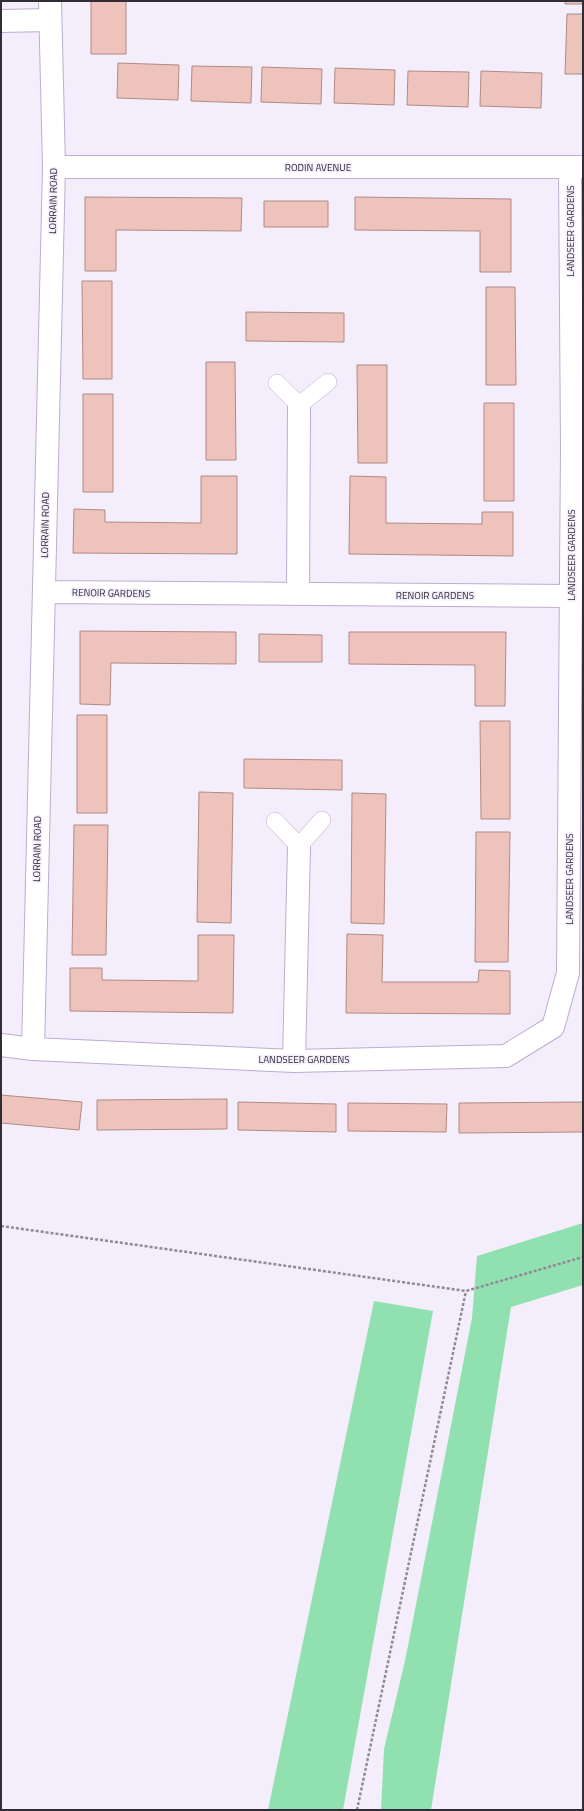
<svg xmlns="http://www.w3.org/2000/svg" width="584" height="1811" viewBox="0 0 584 1811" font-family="'Titillium Web',sans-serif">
<rect width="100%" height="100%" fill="#f4eefc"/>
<path fill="#91e0af" d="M583,1223V1285L511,1307L431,1810H381L384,1749L405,1661L472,1318L477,1256Z
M374,1301L433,1311L343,1810H268Z"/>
<path fill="#edc3bb" stroke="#b28a83" d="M91,1H126V54H91Z
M565,1H583V4H565Z
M567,14H583V74H565Z
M118,63L179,65L178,100L117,98Z
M192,66L252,67L251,103L191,101Z
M262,67L322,69L321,104L261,102Z
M335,68L395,70L394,105L334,103Z
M408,71L469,72L468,107L407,105Z
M481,71L542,73L541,108L480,106Z
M85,197L242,198L241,231L116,230V271H85Z
M355,197L511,199V272H480V231L355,230Z
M264,201H328V227H264Z
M82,281H112V379H83Z
M486,287H515L516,385H486Z
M246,312L344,313V342L246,341Z
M206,362H235L236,460H206Z
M357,365H387V463H358Z
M83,394H113V492H83Z
M484,403H514V501H484Z
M201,476H237V554L73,553L74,509L105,510V522L201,523Z
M350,476L386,477V523L482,524V512H513V556L349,554Z
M80,631L236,632V664L111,663L110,705L80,704Z
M349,632H506L505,706H475V665L349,664Z
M259,634L322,635V662H259Z
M77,715H107V813H77Z
M480,721H510V819H481Z
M244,759L342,760V790L244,788Z
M199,792L233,793L231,923L197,922Z
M352,793L386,794L384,924L351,923Z
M74,825H108L106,955H72Z
M476,832H510L508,962H475Z
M347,934L383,935L382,982H478L479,970L510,971V1014L346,1013Z
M198,935H234L233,1013L70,1011V968H102V980L198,981Z
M1,1095L82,1102L79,1130L1,1123Z
M227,1099V1129L97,1130V1100Z
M238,1102L336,1104V1132L238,1130Z
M583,1102V1132L459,1133V1103Z
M348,1103L447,1104L446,1132L348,1131Z"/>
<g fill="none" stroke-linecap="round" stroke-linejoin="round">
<g stroke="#bdadce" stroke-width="18">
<path id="service" d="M277,383L299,405L328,382
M275,821L299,846L322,820"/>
</g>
<g stroke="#bdadce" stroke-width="24">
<path id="minor" d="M1,21L50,20
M54,167H583
M44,592L571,596
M298,594L299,405
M1,1045L33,1049L294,1061L506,1056L553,1027L568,973L572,448L570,167
M33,1049L54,167L50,1
M294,1061L299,846"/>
</g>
<path stroke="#908a98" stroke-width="2.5" stroke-dasharray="3 2" stroke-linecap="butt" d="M1,1226L466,1291L583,1257
M357,1810L466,1291"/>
<use href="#service" stroke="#fff" stroke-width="17"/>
<use href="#minor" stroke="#fff" stroke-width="22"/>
</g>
<g text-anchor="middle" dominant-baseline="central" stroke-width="3" stroke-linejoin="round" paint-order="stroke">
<g font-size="10" fill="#322c39" stroke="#f4eefc">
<text x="318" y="167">RODIN AVENUE</text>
<text transform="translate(53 201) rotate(-89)">LORRAIN ROAD</text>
<text transform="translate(570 231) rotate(-90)">LANDSEER GARDENS</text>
<text transform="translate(45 525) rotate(-89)">LORRAIN ROAD</text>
<text transform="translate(571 555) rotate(-90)">LANDSEER GARDENS</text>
<text transform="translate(111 593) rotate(1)">RENOIR GARDENS</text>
<text x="435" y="595">RENOIR GARDENS</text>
<text transform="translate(37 849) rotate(-89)">LORRAIN ROAD</text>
<text transform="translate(569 879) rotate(-90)">LANDSEER GARDENS</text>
<text x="304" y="1059">LANDSEER GARDENS</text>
</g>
</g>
<rect width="584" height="1811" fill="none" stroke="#322c39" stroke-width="4"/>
</svg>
